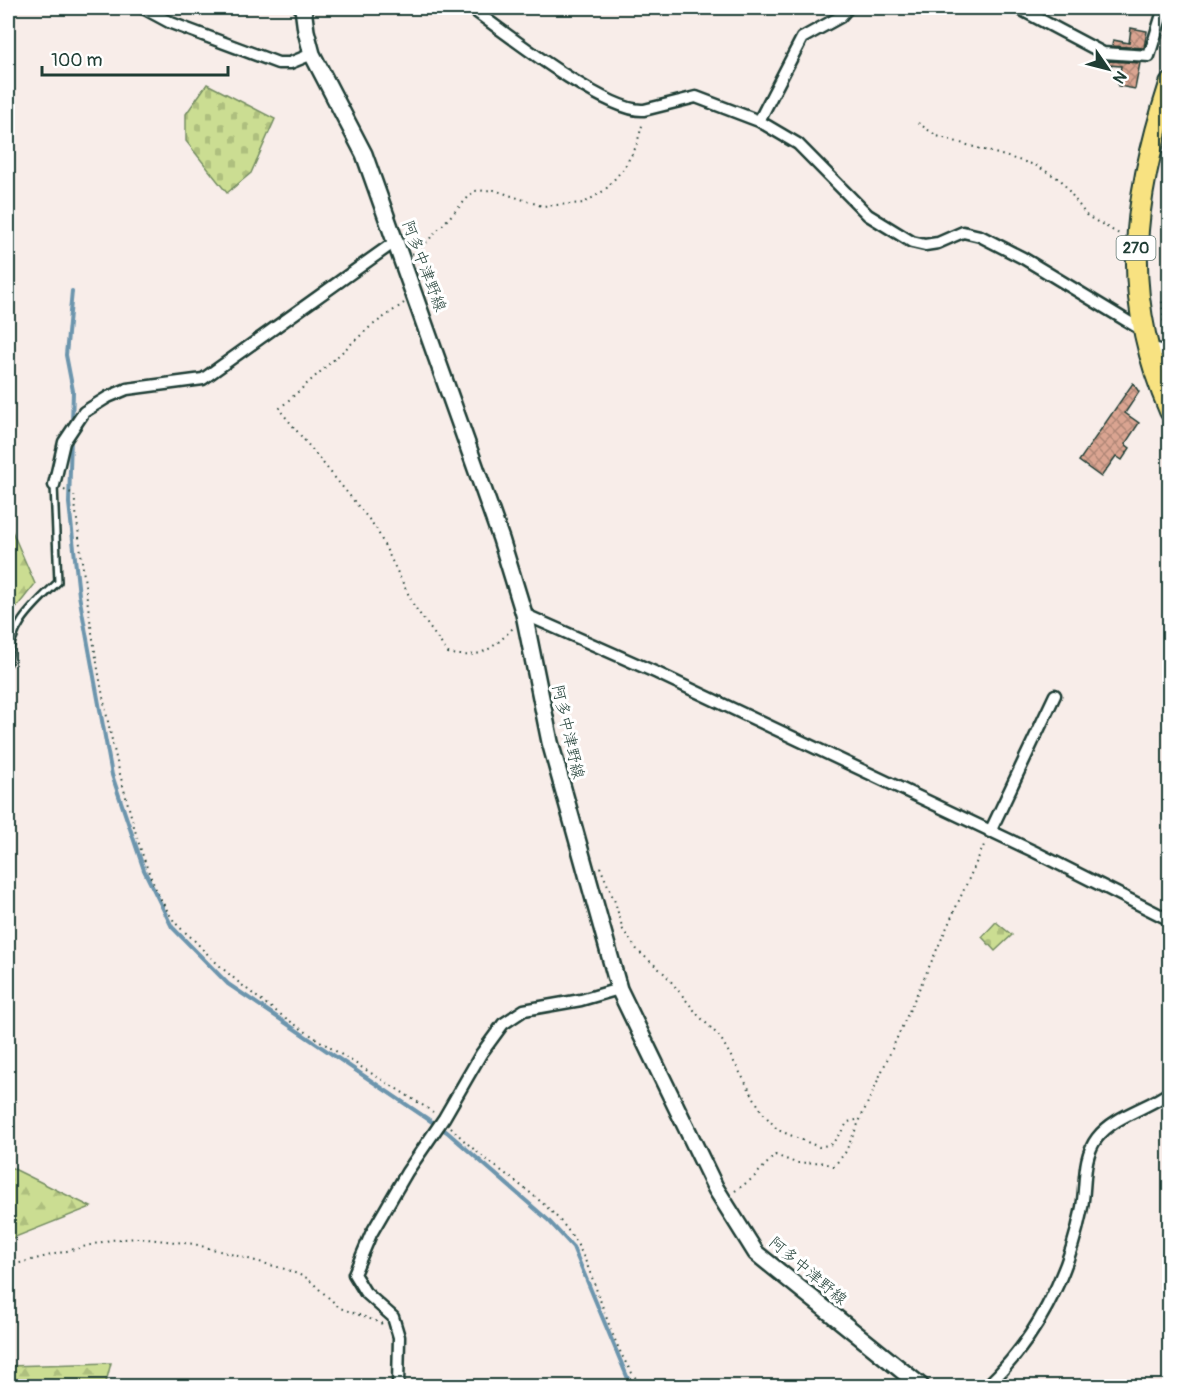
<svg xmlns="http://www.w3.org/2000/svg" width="1177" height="1394" viewBox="0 0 1177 1394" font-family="Pangolin,'Klee One',sans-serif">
<defs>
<pattern id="forest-firs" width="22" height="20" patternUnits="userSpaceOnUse" patternTransform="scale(1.5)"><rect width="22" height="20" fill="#cbdd92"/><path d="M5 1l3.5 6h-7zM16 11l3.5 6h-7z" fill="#aebf7e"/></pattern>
<pattern id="cemetery-stones" width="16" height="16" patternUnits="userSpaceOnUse" patternTransform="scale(1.5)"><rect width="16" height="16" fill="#cbdd92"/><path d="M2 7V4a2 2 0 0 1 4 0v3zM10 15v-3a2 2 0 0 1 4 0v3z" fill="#aebf7e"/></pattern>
<pattern id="building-cross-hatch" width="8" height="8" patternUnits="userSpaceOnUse" patternTransform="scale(1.5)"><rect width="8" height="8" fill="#daa491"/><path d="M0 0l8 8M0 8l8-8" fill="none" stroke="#b08777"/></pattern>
</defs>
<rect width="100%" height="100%" fill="#f8ede9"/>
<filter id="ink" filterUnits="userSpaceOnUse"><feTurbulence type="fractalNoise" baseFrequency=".0167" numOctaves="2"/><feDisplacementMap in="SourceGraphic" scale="12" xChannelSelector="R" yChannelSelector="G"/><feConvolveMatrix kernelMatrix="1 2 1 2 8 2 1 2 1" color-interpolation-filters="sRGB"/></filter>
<g filter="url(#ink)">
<path fill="url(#forest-firs)" stroke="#758d63" stroke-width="1.5" d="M8,522L35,584L8,618Z
M8,1166L91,1207L8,1240Z
M111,1363L105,1386H8V1366Z"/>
<path fill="url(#cemetery-stones)" stroke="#758d63" stroke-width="1.5" d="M207,84L275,119L251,173L227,193L186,141V114Z
M996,922L1012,935L995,951L982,937Z"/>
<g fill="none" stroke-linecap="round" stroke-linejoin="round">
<path stroke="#6c95ad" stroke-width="4" d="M72,424L73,391L66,355L72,291
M71,437L69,503L79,595L112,775L144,870L172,927L228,984L447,1132L548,1220L573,1247L631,1386"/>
</g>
<path fill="url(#building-cross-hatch)" stroke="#1f3d34" stroke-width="1.5" d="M1131,28L1147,31L1144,48L1112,46L1113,40L1129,43Z
M1109,61L1140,63L1135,89L1118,86L1121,66L1108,65Z
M1133,383L1139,392L1125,413L1139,423L1125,444L1130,448L1122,460L1116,456L1101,477L1079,461Z"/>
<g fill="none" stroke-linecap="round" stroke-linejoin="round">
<g stroke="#1f3d34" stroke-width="10">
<path id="lane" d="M8,663C10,625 32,607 58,582L54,485"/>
</g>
<g stroke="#1f3d34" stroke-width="15">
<path id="street" d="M143,8L171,23L278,63H290L312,54
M471,8C504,32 607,113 644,110L696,97L759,121L798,144L868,215L912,242L925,245L938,243L963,232L980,236L1023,258L1142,330
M1018,8L1103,53L1149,56L1164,8
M759,121L802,38L840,17L848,8
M1147,347L1170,352
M54,485L64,442L84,412L108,397L127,389L203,379L396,241
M524,614L657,673L1033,851L1170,920
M990,832L1055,695
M398,1386L399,1337L393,1317L365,1292L354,1274L371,1234L407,1172L444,1118L481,1054L503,1024L524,1010L581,1000L619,989
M987,1386C1035,1341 1068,1276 1081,1212C1087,1188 1081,1159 1097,1138C1115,1115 1147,1109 1170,1092"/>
</g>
<g stroke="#1f3d34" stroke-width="20">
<path id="secondary" d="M303,8L306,31L312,54L364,154L501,539L524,614L550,742L619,989L716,1189L756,1253L921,1386"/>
</g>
<g stroke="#1f3d34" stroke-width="24">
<path id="highway" d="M1170,84C1132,201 1120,296 1170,411"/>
</g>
<path stroke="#1f3d34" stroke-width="2" stroke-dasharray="1.5 4.5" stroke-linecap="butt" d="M918,123L937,136L1035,165L1061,180L1087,216L1121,235
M412,254L420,249L474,191L494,190L542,206L584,203L605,190L624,168L636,147L643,122
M404,303L370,327L279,409L376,528L414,606L448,653C478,660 492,650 513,628
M1165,339L1162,301L1170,290
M64,490L74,494C86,600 100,705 129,808C139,846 151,888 174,921C179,928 188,934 194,940C260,1012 352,1059 433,1112
M600,867L615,902L623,930L638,951L665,974L698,1015L720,1037L762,1112L778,1130L819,1147L832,1144L848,1122L860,1119
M451,1127C488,1169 546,1193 576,1242C598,1279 613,1359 643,1386
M735,1191L753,1178L775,1155L796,1163L821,1162L834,1166L845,1153L985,843
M8,1266L110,1240L138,1238L194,1244L285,1269L307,1278L340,1308L381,1323L383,1328"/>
<use href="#lane" stroke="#fff" stroke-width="5"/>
<use href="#street" stroke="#fff" stroke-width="10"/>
<use href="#secondary" stroke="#fff" stroke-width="15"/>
<use href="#highway" stroke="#f8e281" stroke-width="20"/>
</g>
</g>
<g text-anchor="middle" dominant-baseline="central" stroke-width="6" stroke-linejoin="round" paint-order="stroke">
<rect fill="#fff" stroke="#627771" stroke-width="1.5" x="1116.5" y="236" width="39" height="24" rx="4.5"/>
<g font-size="15" font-weight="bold" fill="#1f3d34">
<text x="1136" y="248">270</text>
</g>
<g font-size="16" fill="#1f3d34" stroke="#fff">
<text transform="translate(424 266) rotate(69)">阿多中津野線</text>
<text transform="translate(568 732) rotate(77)">阿多中津野線</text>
<text transform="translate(808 1271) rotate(40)">阿多中津野線</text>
</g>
</g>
<rect width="1177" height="1394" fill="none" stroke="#fff" stroke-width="30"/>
<rect x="15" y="15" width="1147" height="1364" fill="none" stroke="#1f3d34" stroke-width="2" filter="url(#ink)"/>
<g transform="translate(1108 69) rotate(125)" stroke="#ffffff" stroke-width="4.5" paint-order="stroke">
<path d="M0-4.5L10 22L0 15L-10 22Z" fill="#1f3d34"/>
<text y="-9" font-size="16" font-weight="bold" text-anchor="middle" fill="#1f3d34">N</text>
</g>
<path d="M42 66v9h186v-9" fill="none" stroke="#1f3d34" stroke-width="3"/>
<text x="51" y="66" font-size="18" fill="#1f3d34" stroke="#ffffff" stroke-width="4.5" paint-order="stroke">100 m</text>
</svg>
